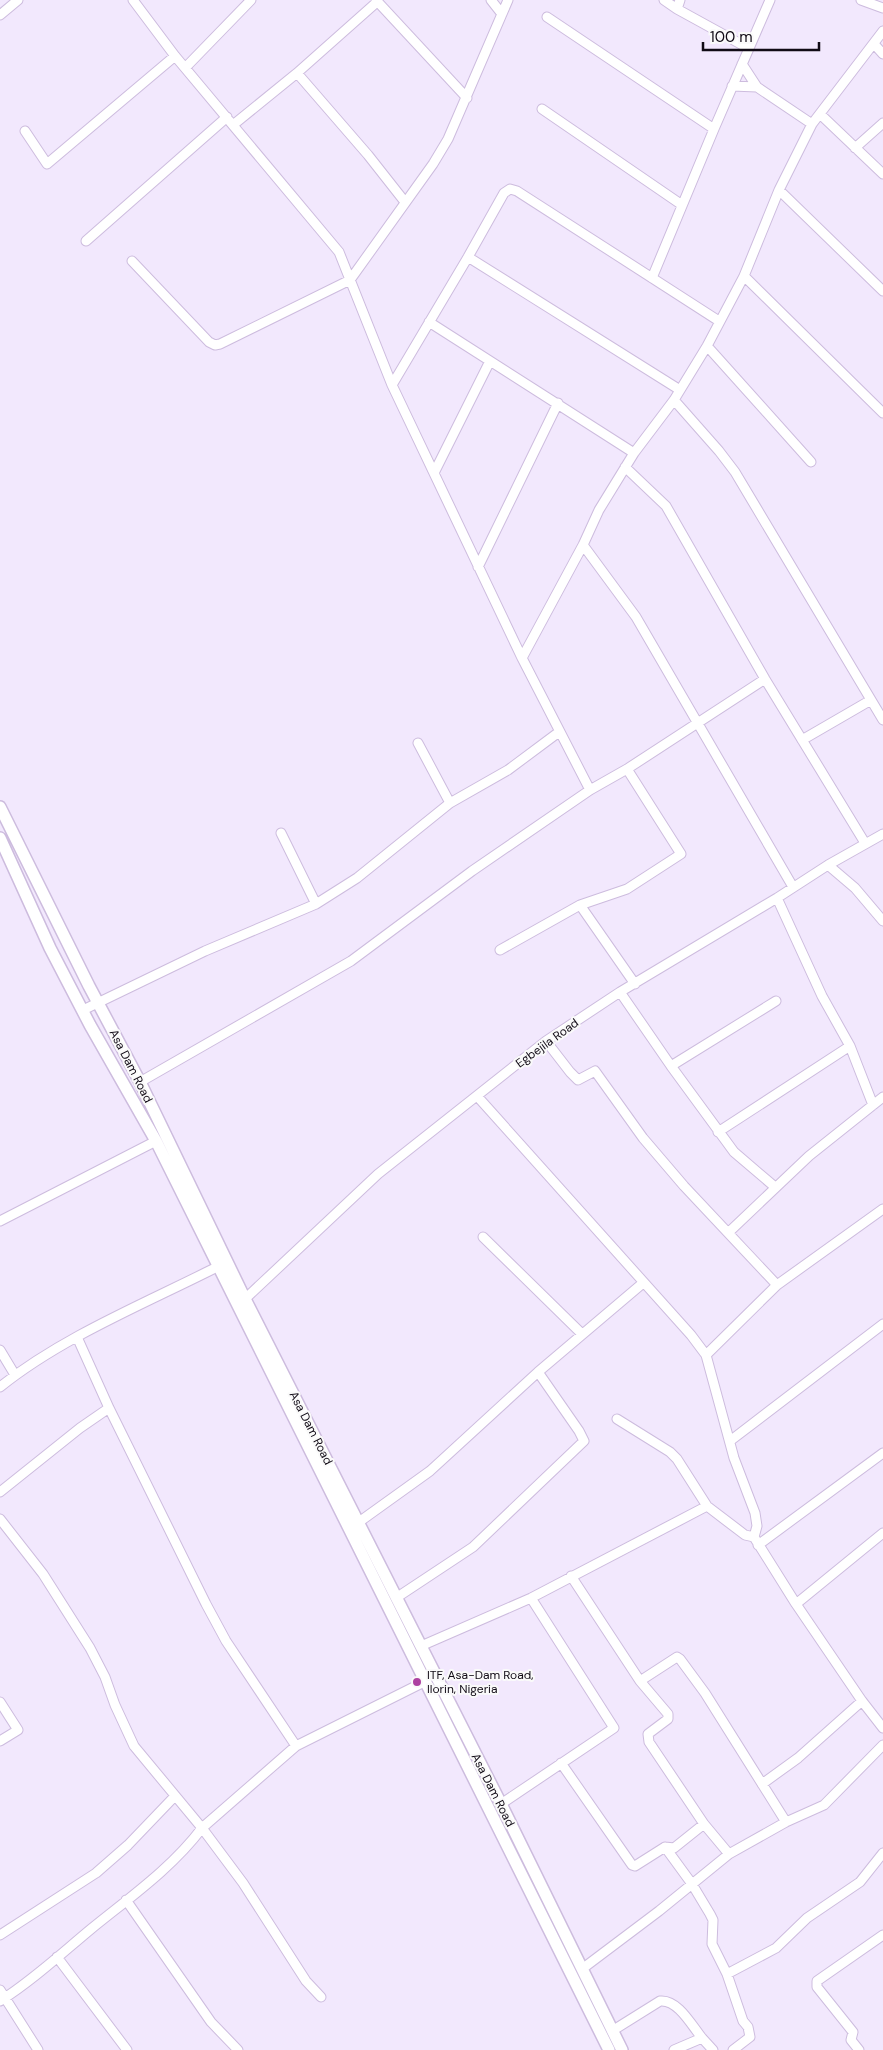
<svg xmlns="http://www.w3.org/2000/svg" width="883" height="2050" viewBox="0 0 883 2050" font-family="'DM Sans',sans-serif">
<rect width="100%" height="100%" fill="#f2e8fd"/>
<g fill="none" stroke-linecap="round" stroke-linejoin="round">
<g stroke="#cdbcde" stroke-width="11">
<path id="minor" d="M133,0L175,56L339,252L392,385L522,658L590,790
M376,0L467,98
M491,0L502,14
M664,0L677,9
M680,0L677,9L748,48
M861,0L883,8
M0,15L18,0
M547,17L714,129
M874,44L883,54
M742,64L757,87L812,124
M185,68L251,0
M297,73L368,155L405,202
M732,86L757,87
M542,109L682,205
M820,114L883,174
M233,125L297,73L377,2
M25,131L47,164L175,56
M855,148L883,123
M779,190L883,291
M86,241L227,117
M468,257L680,390
M132,261L209,342L215,345L220,344L350,280L433,164L448,139L508,0
M744,276L883,413
M652,278L714,129L770,0
M429,322L634,453
M707,346L811,462
M392,385L468,257L504,193L510,189L517,191L719,321
M674,400L719,451L735,472L883,720
M625,467L666,506L765,679L865,843
M434,473L490,361
M583,545L636,617L793,887
M478,567L558,403
M522,658L583,545L599,510L634,453L674,400L707,346L744,276L779,190L812,124L883,31
M802,740L871,700
M418,743L450,803
M281,833L316,904
M828,865L855,888L883,921
M580,905L635,984
M500,950L580,905L627,889L681,854L627,769
M620,992L671,1066L734,1152L775,1187
M83,1010L205,951L316,904L357,878L450,803L508,770L559,732
M546,1041L570,1072L578,1080L595,1071L643,1138L684,1186L777,1285
M850,1046L873,1105
M671,1066L776,1001
M140,1082L351,961L472,871L590,790L627,769L765,679
M477,1096L691,1335L706,1355L734,1458L755,1513L757,1526L754,1537L796,1604L862,1701L883,1728
M718,1132L850,1046L822,996L777,898
M0,1221L156,1141
M729,1232L809,1156L883,1097
M483,1237L582,1334
M245,1299L378,1174L546,1041L620,992L777,898L828,865L883,834
M77,1337L109,1408L206,1604L226,1641L296,1746
M0,1350L15,1375
M706,1355L777,1285L883,1209
M0,1387C62,1337 146,1303 217,1267
M617,1419L670,1452L677,1459L707,1506
M730,1441L883,1324
M0,1492L80,1428L109,1408
M0,1519L43,1574L90,1648L105,1677L115,1705L134,1746L202,1828L243,1883L306,1981L321,1997
M359,1522L430,1471L538,1372L643,1283
M758,1545L883,1453
M571,1576L640,1681L668,1714V1719L648,1734L649,1742L704,1824L729,1854
M396,1598L473,1547L584,1441L579,1431L538,1372
M796,1604L883,1533
M421,1646L531,1598L707,1506L745,1535L754,1537
M640,1681L677,1657L680,1659L705,1693L786,1822
M0,1702L18,1730L0,1741
M561,1763L632,1865L635,1866L665,1847L674,1848L704,1824
M762,1784L798,1758L862,1701
M501,1804L614,1728L531,1598
M665,1847L692,1884L710,1914L713,1920L712,1944L727,1974L743,2021L748,2027L750,2037L733,2050
M126,1900L211,2022L238,2050
M0,1935L96,1873L128,1845L174,1797
M57,1957L127,2050
M582,1969L659,1911L729,1854L786,1822L824,1805L883,1745
M727,1974L776,1948L807,1918L860,1882L883,1853
M0,1990L38,2050
M0,2001C32,1981 62,1953 91,1929C129,1898 172,1868 202,1828L296,1746L424,1682
M612,2031L660,2001C678,1999 692,2026 702,2038
M674,2050L702,2038L713,2050
M859,2050L851,2040L853,2032L817,1987V1981L883,1935"/>
</g>
<g stroke="#cdbcde" stroke-width="14">
<path id="major" d="M0,807L89,986L140,1082L245,1299L501,1804L622,2050
M0,838L50,948L90,1025L156,1141L609,2050"/>
</g>
<use href="#minor" stroke="#fff" stroke-width="9"/>
<use href="#major" stroke="#fff" stroke-width="11"/>
</g>
<circle fill="#ad41a1" stroke="#fafafa" stroke-width="2" cx="417" cy="1682" r="5"/>
<g text-anchor="middle" dominant-baseline="central" stroke-width="4" stroke-linejoin="round" paint-order="stroke">
<g font-size="12" fill="#100a15" stroke="#fafafa">
<text transform="translate(547 1043) rotate(-36)">Egbejila Road</text>
<text transform="translate(131 1066) rotate(63)">Asa Dam Road</text>
<text transform="translate(311 1428) rotate(63)">Asa Dam Road</text>
<text transform="translate(493 1790) rotate(63)">Asa Dam Road</text>
</g>
<g font-size="12" fill="#100a15" stroke="#fafafa" text-anchor="start">
<text x="427" y="1675">ITF, Asa-Dam Road,<tspan x="427" dy="14">Ilorin, Nigeria</tspan></text>
</g>
</g>
<path d="M703 42v8h116v-8" fill="none" stroke="#100a15" stroke-width="2.5"/>
<text x="710" y="42" font-size="15" fill="#100a15" stroke="#fafafa" stroke-width="4" paint-order="stroke">100 m</text>
</svg>
